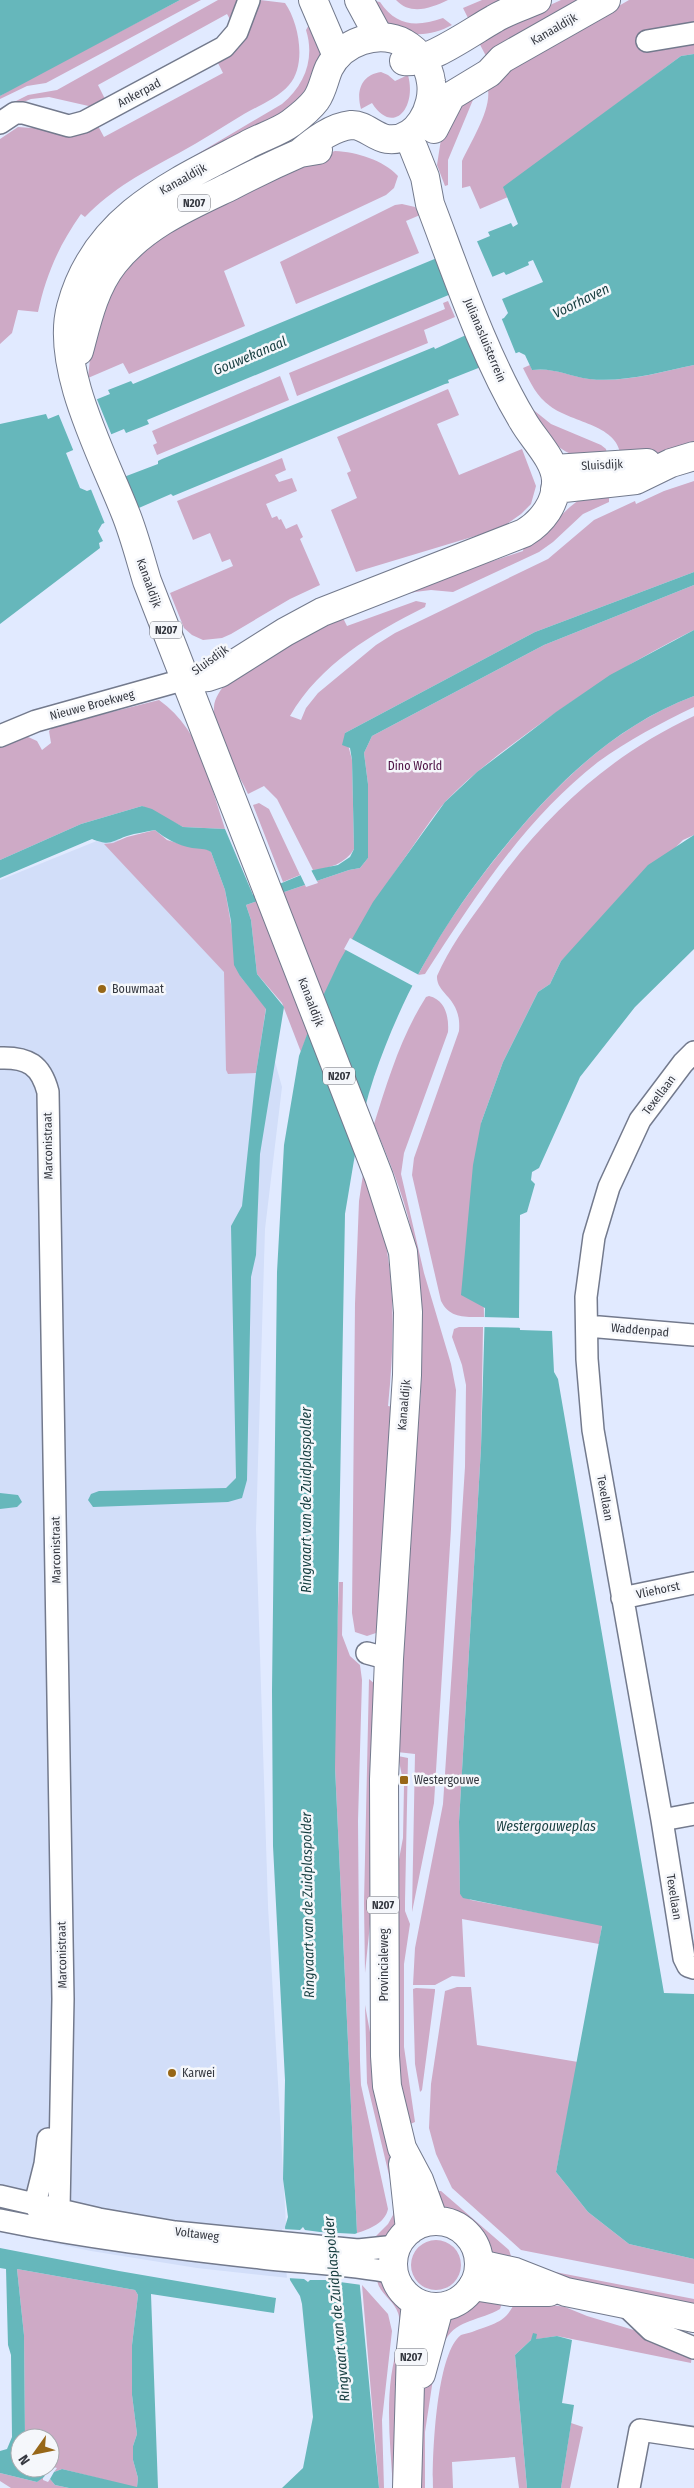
<svg xmlns="http://www.w3.org/2000/svg" width="694" height="2488" viewBox="0 0 694 2488" font-family="'Fira Sans Condensed',sans-serif">
<rect width="100%" height="100%" fill="#e1eaff"/>
<path fill="#d2def9" d="M109,836L228,892L282,1087L265,1229L256,1529L268,1906L289,2278L197,2268L91,2251L0,2232V880Z"/>
<path fill="#ceaac6" d="M180,0H201L46,83L27,86L0,99V96L18,85Z
M218,0H241L232,23L227,14L98,85L106,101L93,107L49,97L31,99L13,106L0,114V109L28,95L57,90Z
M260,0L285,3C299,23 307,65 289,85C278,98 258,106 244,114C222,127 201,141 179,153C144,172 113,188 85,217L81,214C59,245 46,275 38,312L18,310L12,333L0,344V139L18,127L32,128L33,122L97,124L104,137L223,73L217,61L248,30Z
M370,0L380,2C397,27 417,27 443,18L452,25C430,37 406,38 385,23C379,19 374,7 370,0Z
M396,0H448C431,8 411,16 396,0Z
M482,0H509L468,18L463,8Z
M561,0H587L486,56L477,39Z
M629,0H694V54L681,56L504,188L508,197L480,209L470,186L462,188V161C471,141 496,103 486,83Z
M311,21L323,44L321,58L313,84L294,108L196,161L194,156L282,104C305,85 315,58 306,30Z
M381,72L388,75L395,81L408,75C417,108 393,136 372,103L361,109C356,91 361,75 381,72Z
M475,95L448,160V185L445,186L437,165L441,139L454,112Z
M335,151C357,152 383,160 398,176L394,188L386,195L224,271L245,326L129,374L123,363L88,378L93,329L125,266L160,235L322,155Z
M402,204L415,207L420,215L406,221L419,253L296,304L280,262L395,205Z
M448,301L455,317L424,330L428,343L297,396L289,373L445,309L443,303Z
M530,365L532,370C553,367 569,376 590,379C624,383 661,372 694,365V446L661,453L621,458C619,424 574,424 550,406C537,397 530,382 523,368Z
M280,376L289,400L157,455L153,445L157,443L152,431Z
M448,389L459,415L437,424L459,475L522,449L536,486L531,504L521,514L504,526L482,534L356,572L331,510L357,498L347,473L351,471L337,437Z
M531,408L551,424L601,445L606,449L607,454C600,455 591,458 583,457C557,454 541,430 531,408Z
M282,458L286,470L275,475L279,482L292,478L297,491L266,504L272,518L277,516L279,520L281,519L286,529L297,524L303,537L300,539L320,585L290,599L231,634L222,638L203,640L192,635L184,628L170,593L233,566L230,559L222,562L210,533L193,540L177,501Z
M694,481V572L535,632L345,733L352,760L354,849C346,863 329,869 313,870L277,799L264,786L248,794C237,769 211,736 214,707C215,686 252,658 269,648C290,635 321,627 343,618L347,626L416,601L426,603L425,607C373,633 320,664 290,716L301,720L306,708L318,693L376,645L395,633L548,559L594,520L635,501L636,504L664,491Z
M609,491V502L583,514L553,542L539,552L453,592L431,590L415,592L356,607L523,551L524,546C554,535 553,519 575,503C584,495 597,494 609,491Z
M694,585V630C637,658 585,691 533,729C503,751 472,774 446,801C431,818 419,838 406,856C363,917 326,981 301,1052L282,1003L257,974L251,920L246,905L349,870L360,868L368,858V784L364,753L372,736L544,645Z
M694,696V707C661,723 628,740 598,762C525,819 475,897 425,974L418,975C443,927 474,884 508,843C560,780 617,725 694,696Z
M159,700C188,720 203,755 216,786L212,788L225,829L183,827L142,806L81,824L0,860V747L26,736L37,741L42,750L51,743L49,731L53,727Z
M694,716V835L683,840L561,961L550,984L538,992L503,1062L481,1123L484,1317C466,1317 450,1319 441,1301L412,1175L414,1158L459,1031C462,997 436,995 437,976C449,949 466,925 483,902C539,821 604,758 694,716Z
M259,803L269,809L300,875L283,882L253,805Z
M155,830L167,840L191,847L207,849L211,852L225,890L240,976L266,1008L256,1073L228,1074L226,1070L224,972L104,844L113,843L127,837Z
M429,996C446,1000 449,1018 448,1032L404,1153L401,1174L424,1273L451,1364L456,1390L451,1529L434,1803L412,1912L415,1754L397,1752L414,1406L420,1405C424,1346 423,1287 411,1229C403,1193 388,1158 374,1124C388,1080 401,1036 426,997Z
M364,1168C370,1189 378,1209 383,1230C396,1289 394,1347 388,1406L394,1407L378,1630L376,1633L367,1636L355,1632L352,1613L355,1304L359,1201Z
M459,1327H483L481,1448L459,1822L460,1894L471,1900L602,1925L599,1944L462,1919L465,1977L452,1976L435,1985H413L415,1948L443,1804L457,1592L465,1467L466,1385L462,1365L452,1337L454,1329Z
M339,1582H343L342,1635L350,1656L360,1665L362,1680L358,1821L360,2061L361,2085L388,2209C385,2223 370,2229 357,2233L335,1767L334,1704Z
M369,1679L376,1685L371,1914L365,1973L364,1903Z
M398,1756L408,1758L405,1901V1911L410,1924L404,1964V2047L415,2122L408,2125L398,2074L393,1891L403,1838L404,1786Z
M457,1987H471L477,2045L578,2062L556,2172L588,2212L629,2244L694,2259V2284L521,2250L452,2188L436,2154L429,2128L431,2084L445,1991Z
M416,1988L435,1989V1991L422,2090L420,2092L415,2064L413,1989Z
M365,2005L400,2195L394,2196L367,2083Z
M438,2191H441L509,2250L512,2259L492,2257L470,2228L444,2214Z
M394,2205L399,2221C393,2232 388,2238 375,2241V2237L388,2224L393,2215Z
M411 2265a25 25 0 1 1 50 0a25 25 0 1 1-50 0Z
M524,2266L694,2299V2308L632,2297Z
M17,2269L135,2290L138,2295L132,2345V2395L137,2434L133,2446V2460L138,2478L137,2488L62,2469L54,2472L57,2468L50,2466V2438H25L24,2335Z
M380,2278L401,2302L406,2313L400,2330C399,2324 400,2318 398,2313C394,2300 378,2293 377,2279Z
M362,2285L388,2314L392,2331L382,2420L384,2488H379Z
M504,2297L500,2309C481,2320 457,2320 446,2339L441,2340L442,2325C461,2307 478,2298 504,2297Z
M516,2299L565,2307L587,2316L637,2331L692,2354L691,2363L557,2336L531,2340L515,2355L527,2488H519L515,2457L452,2462L453,2488H433C432,2458 436,2353 461,2335C464,2334 469,2333 472,2332C495,2323 507,2323 516,2299Z
M400,2340L397,2488H393C390,2440 383,2386 400,2340Z
M429,2366L433,2379L425,2432V2488H419L421,2405Z
M571,2423L583,2427L570,2488H561Z
M0,2473L37,2482L43,2477V2480L48,2482L50,2479L55,2485L69,2488H11L0,2481Z"/>
<path fill="#66b7bb" fill-rule="evenodd" d="M0,0H180L0,96Z
M694,54V365C661,372 623,383 589,379C569,376 552,367 532,370L525,355L519,352L448,380L449,383L445,384L173,496L171,494L102,524L98,531L103,541L99,543L100,548L0,624V424L46,414L48,419L110,394L108,390L131,381L133,384L490,236L488,232L511,223L513,227L518,224L503,187L681,56ZM533,260L543,282L502,299L508,313L504,318L435,349L434,347L162,459L158,461V464L87,491L80,488L66,453L124,429L126,433L149,424L147,420L504,272L506,275L529,265L528,262Z
M694,572V585L544,645L372,736L364,753L368,784V858L360,868L349,870L246,905L251,920L257,974L284,1007L260,1154L256,1255L251,1277L247,1480L242,1498L228,1502L93,1507L88,1500L91,1494L99,1491L226,1488L236,1478L231,1226L242,1206L256,1073L266,1009L240,976L234,965L231,921L225,890L211,852C205,848 199,849 192,848C177,845 166,839 155,830C146,832 136,833 127,836C110,842 110,846 92,839L0,878V860L81,824L142,806L152,809L183,827L225,829L253,895L313,870L338,865L350,857L354,849L352,760L350,748L342,745L345,733L535,632Z
M694,630V696C619,724 562,778 511,839C450,912 405,986 374,1077C359,1121 353,1168 345,1214L335,1767L357,2233L355,2234L379,2488H282L303,2468L313,2417L302,2304L300,2296L290,2280L285,2227L288,2217L283,2179L285,2080L273,1846L272,1691L277,1272L284,1145L299,1056L315,1013L339,962L373,902L445,802L477,772L556,712L610,675Z
M694,835V949L635,1007L580,1077L539,1168L532,1172L531,1180L535,1184L527,1212L520,1215L519,1316L520,1330L552,1331L554,1372L558,1379L664,1993L694,1994V2259L629,2244L588,2212L556,2172L602,1926L463,1898L460,1894L459,1822L481,1448L485,1308L461,1295L473,1165L481,1123L503,1062L538,992L550,984L561,961L648,865Z
M0,1493L18,1495L22,1502L17,1507L0,1509Z
M0,2248L119,2271L276,2298L274,2313L151,2294L158,2488H69L55,2485L50,2479L54,2472L62,2469L137,2487L138,2478L133,2460V2446L137,2434L132,2395V2345L138,2295L135,2290L17,2269L24,2335L25,2438H20V2468L48,2469L44,2477L37,2482L0,2473V2451L7,2449L12,2437L11,2355L8,2345L6,2269L0,2268Z
M533,2333L537,2334L536,2339L557,2336L572,2340L562,2403L574,2405L561,2488H527L515,2355L531,2340Z"/>
<path fill="#e1eaff" d="M476,239L493,278L454,294L438,255Z
M501,317L516,354L484,367L470,332Z
M96,397L112,436L74,452L58,413Z
M122,476L137,511L105,524L90,487Z
M310,868L318,883L306,887L299,872Z
M350,938L419,975L413,986L344,949Z
M482,1317L522,1318V1328H528L481,1327Z
M303,2227L305,2230L320,2232L357,2234L362,2285L325,2280H310L308,2282L304,2279L287,2278L282,2229L300,2230Z"/>
<g fill="none" stroke-linecap="round" stroke-linejoin="round">
<g stroke="#737a8d" stroke-width="24">
<path id="street" d="M647,41L694,33
M0,123L15,113H23L69,126L84,122L224,47L237,32L249,0
M0,736L36,721L186,679
M694,1052L683,1063L640,1120L609,1187L594,1237L586,1297L587,1359L593,1430L662,1820L684,1958L688,1966L694,1968
M0,1058C28,1057 41,1065 48,1092L63,1999L59,2210L47,2229
M587,1326L694,1335
M622,1598L694,1583
M367,1653L389,1659
M662,1820L694,1814
M0,2196L99,2219L175,2232L358,2250L396,2246
M41,2216L35,2204L45,2164L48,2139
M0,2220C87,2238 173,2248 261,2258C305,2263 350,2264 394,2273
M626,2306L651,2330L694,2348
M629,2488L640,2430L694,2438"/>
</g>
<g stroke="#737a8d" stroke-width="30">
<path id="secondary" d="M313,0L337,56
M359,0L379,37
M554,469L647,463
M555,489L636,480L671,463L694,456
M186,679L208,677L220,673L285,632L322,612L524,533C542,522 557,503 556,480C555,459 533,439 523,421C484,356 457,275 430,204L425,177L413,147
M479,2264L515,2272L566,2292L694,2318
M473,2286L511,2292H549"/>
</g>
<g stroke="#737a8d" stroke-width="30">
<path id="primary" d="M404,61C426,65 474,30 494,19C507,11 523,6 537,0
M434,129L451,96L489,73L502,59L606,0
M300,153C314,141 332,127 351,125C364,124 374,137 387,139C417,143 435,107 431,82C429,65 418,51 404,43C378,29 342,42 329,68C324,79 323,90 316,100C310,108 299,117 291,123C279,132 261,137 247,145C172,184 95,217 71,307C55,367 103,456 125,512C134,534 140,558 147,581L379,1177L403,1252L408,1312L407,1375L389,1659L384,1779L385,2056L387,2086L402,2148L419,2180L434,2221
M79,351C87,321 94,288 114,263C144,225 189,206 231,186C254,174 277,163 300,153L318,150
M403,2164L410,2230
M393 2264a43 43 0 1 1 86 0a43 43 0 1 1-86 0Z
M421,2374L439,2308
M407,2488L411,2349L416,2303"/>
</g>
<use href="#street" stroke="#fff" stroke-width="21"/>
<use href="#secondary" stroke="#fff" stroke-width="28"/>
<use href="#primary" stroke="#fff" stroke-width="28"/>
</g>
<g fill="#976718" stroke="#f5f7fb" stroke-width="2">
<circle cx="102" cy="989" r="5"/>
<rect x="399" y="1775" width="10" height="10" rx="2.5"/>
<circle cx="172" cy="2073" r="5"/>
</g>
<g text-anchor="middle" dominant-baseline="central" stroke-width="5" stroke-linejoin="round" paint-order="stroke">
<g fill="#f5f7fb" stroke="#6f7178" stroke-width="1">
<rect x="178" y="194.5" width="32" height="17" rx="4"/>
<rect x="150" y="621.5" width="32" height="17" rx="4"/>
<rect x="323" y="1067.5" width="32" height="17" rx="4"/>
<rect x="367" y="1896.5" width="32" height="17" rx="4"/>
<rect x="395" y="2348.5" width="32" height="17" rx="4"/>
</g>
<g font-size="11" font-weight="bold" fill="#353840">
<text x="194" y="203">N207</text>
<text x="166" y="630">N207</text>
<text x="339" y="1076">N207</text>
<text x="383" y="1905">N207</text>
<text x="411" y="2357">N207</text>
</g>
<g font-size="12" fill="#353840" stroke="#f5f7fb">
<text transform="translate(554 29) rotate(-30)">Kanaaldijk</text>
<text transform="translate(139 93) rotate(-28)">Ankerpad</text>
<text transform="translate(183 179) rotate(-29)">Kanaaldijk</text>
<text transform="translate(485 340) rotate(67)">Julianasluisterrein</text>
<text transform="translate(602 465) rotate(-3)">Sluisdijk</text>
<text transform="translate(149 583) rotate(70)">Kanaaldijk</text>
<text transform="translate(210 660) rotate(-36)">Sluisdijk</text>
<text transform="translate(92 705) rotate(-15)">Nieuwe Broekweg</text>
<text transform="translate(311 1002) rotate(69)">Kanaaldijk</text>
<text transform="translate(659 1095) rotate(-53)">Texellaan</text>
<text transform="translate(48 1146) rotate(-91)">Marconistraat</text>
<text transform="translate(640 1330) rotate(5)">Waddenpad</text>
<text transform="translate(404 1405) rotate(-85)">Kanaaldijk</text>
<text transform="translate(605 1498) rotate(80)">Texellaan</text>
<text transform="translate(56 1550) rotate(-91)">Marconistraat</text>
<text transform="translate(658 1590) rotate(-12)">Vliehorst</text>
<text transform="translate(674 1897) rotate(81)">Texellaan</text>
<text transform="translate(62 1955) rotate(-91)">Marconistraat</text>
<text transform="translate(384 1965) rotate(-90)">Provincialeweg</text>
<text transform="translate(197 2234) rotate(7)">Voltaweg</text>
</g>
<g font-size="12" fill="#4b1043" stroke="#f5f7fb">
<text x="415" y="766">Dino World</text>
</g>
<g font-size="12" fill="#353840" stroke="#f5f7fb" text-anchor="start">
<text x="112" y="989">Bouwmaat</text>
<text x="414" y="1780">Westergouwe</text>
<text x="182" y="2073">Karwei</text>
</g>
<g font-size="14" font-style="italic" fill="#183f41" stroke="#f5f7fb">
<text transform="translate(581 301) rotate(-26)">Voorhaven</text>
<text transform="translate(250 356) rotate(-23)">Gouwekanaal</text>
<text transform="translate(306 1500) rotate(-90)">Ringvaart van de Zuidplaspolder</text>
<text x="546" y="1826">Westergouweplas</text>
<text transform="translate(308 1905) rotate(-91)">Ringvaart van de Zuidplaspolder</text>
<text transform="translate(337 2309) rotate(-95)">Ringvaart van de Zuidplaspolder</text>
</g>
</g>
<g transform="translate(35 2453) rotate(237)"><circle r="24" fill="#f5f7fb" stroke="#a8abb0"/>
<path d="M0-4L9 19L0 12L-9 19Z" fill="#976718"/>
<text y="-8" font-size="14" font-weight="bold" text-anchor="middle" fill="#353840">N</text>
</g>
</svg>
